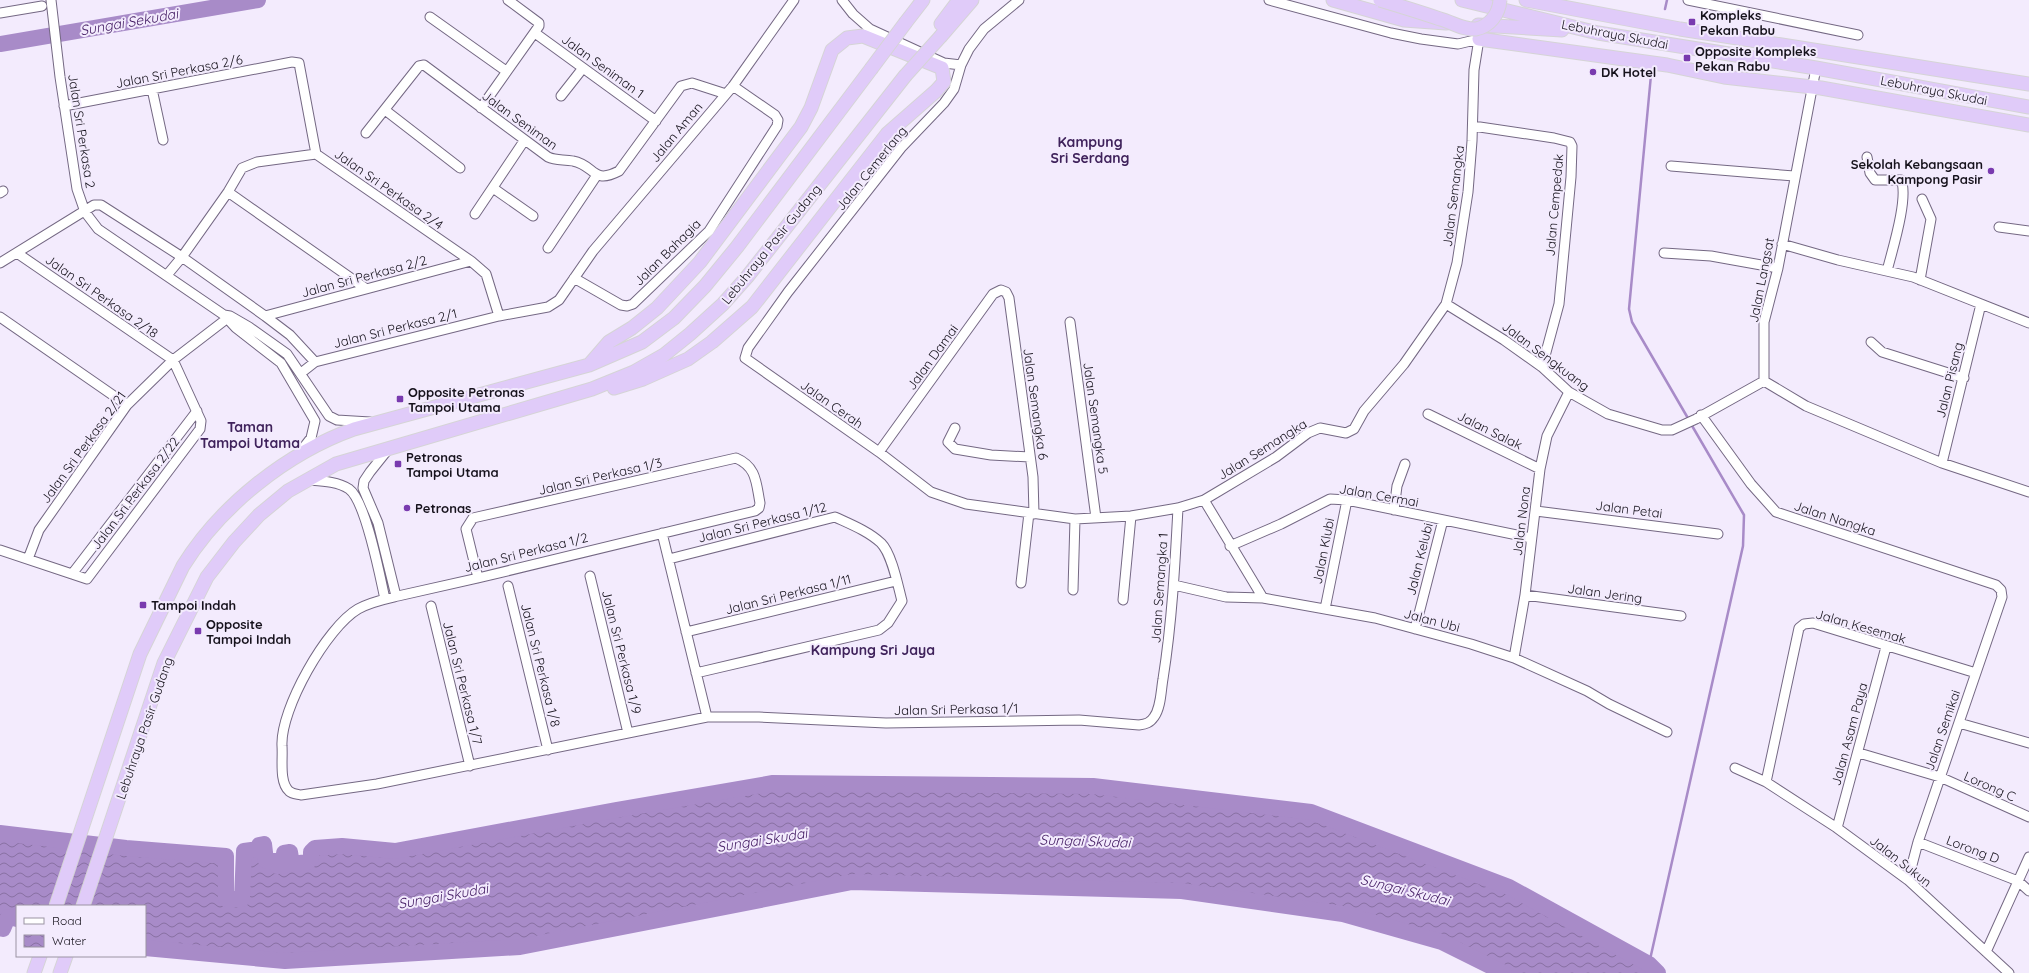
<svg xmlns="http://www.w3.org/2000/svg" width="2029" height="973" viewBox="0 0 2029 973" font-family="Quicksand,sans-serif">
<defs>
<pattern id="water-waves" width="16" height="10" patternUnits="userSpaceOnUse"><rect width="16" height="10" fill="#a88bc8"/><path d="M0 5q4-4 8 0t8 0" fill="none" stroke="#8870a2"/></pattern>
</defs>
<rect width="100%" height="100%" fill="#f3ebfd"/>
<path fill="url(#water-waves)" d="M773,783L1093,786L1311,812L1509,887L1649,964L1658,973H1504L1442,942L1343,915L1182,891L852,882L520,947L285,961L145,948V906H17V919L8,917L3,929L0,928V833L126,848L226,856V899H242L244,851L259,849V845L264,844L266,861H277V865H285L284,853L290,852L292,864L308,862L311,858V852C328,837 379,854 403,849C526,826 649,804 773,783Z"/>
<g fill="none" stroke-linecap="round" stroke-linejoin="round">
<path stroke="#a88bc8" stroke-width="2.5" d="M1665,9L1667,0
M1651,75L1629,309L1632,322L1689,420
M1649,973V964L1743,546L1744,515L1691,424"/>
<path stroke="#a88bc8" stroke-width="16" d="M0,44L258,0
M0,833L126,848L226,856V899H242L244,851L259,849V845L264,844L266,861H277V866L285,865L284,853L290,852L292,864L308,862L311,858V852L315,848L342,846L395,851L616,810L773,783L1093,786L1311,812L1509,887L1649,964L1658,973
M0,928L3,929L8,917L17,919
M145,948L285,961L520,947L852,882L1182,891L1343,914L1442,942L1504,973"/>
<g stroke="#746883" stroke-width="11">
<path id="minor" d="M51,0L60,77L77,189L85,212L98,229L224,315L236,328L281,363L315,421L311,438L300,452
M842,0L853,14L870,29L944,63L961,65
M1019,0L984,29L969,49L961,65L954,89L944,103L901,148L788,292L748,348L745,358L879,452L931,492L966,504L1075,519L1131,516L1178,508L1204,500L1276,457L1308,433L1320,428L1346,433L1354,429L1364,411L1404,364L1446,304L1457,263L1468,192L1472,141L1474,70L1479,39L1458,44L1421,39L1391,33L1269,0
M1688,0L1858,35
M0,13L42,6
M430,17L506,71
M535,33L656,121
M152,89L163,140
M561,96L583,68
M64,106L292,62L299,63L316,154L471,261L486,274L499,316
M481,108L539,26V23L508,0
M385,110L460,168
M1473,126L1554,138L1570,142L1572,146L1571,177L1559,304L1542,367
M366,133L419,66L424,65L548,157C556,161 564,159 573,161C595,165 592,185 619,171L681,86L692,83L726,94
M1867,157L1870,173L1875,180H1901C1909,197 1892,251 1887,271
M1671,166L1794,176
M493,188L533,216
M228,192L365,288
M0,193L3,191
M475,214L524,141
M1999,227L2029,231
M1782,244L1838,260L1913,277L2029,323
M548,248L597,175
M1664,253L1711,256L1778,268
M0,263L94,205H101L182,257L265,316L290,335L315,362
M167,275L182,257L228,192L242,168L257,162L316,154
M574,278L621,305L627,306L633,304L709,231L777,126L778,120L775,115L733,86
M1920,280L1931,219L1922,199
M1446,304L1504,340L1542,367L1569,392L1608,414L1662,430H1672L1696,419L1764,381
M224,315L230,316L249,327L287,354L329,416L337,420L370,422
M265,316L471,261
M0,317L127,405
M1070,322L1096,518
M1871,342L1882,352L1964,378
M301,373L315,362L499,316L548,307L559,300L593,251L733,86L794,0
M1764,381V322L1778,268L1816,68
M1764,381L1806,406L1849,424L1942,463L2029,492
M1428,414L1540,469
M1701,415L1751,484L1776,512L1996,585L2001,590L2002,597L1918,842L1908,880
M955,428L948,442L955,449L991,455L1030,457
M390,447L370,472L364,481L363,488L378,523L396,596
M879,452L993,294L1001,290L1006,292L1009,298L1033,477L1034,514
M1942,463L1981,304
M307,480C320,481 337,481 349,489C366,501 380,577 385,599
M1204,500L1263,598
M1394,510L1397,486L1405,464
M1536,511L1718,534
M662,533L707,717
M1230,546L1281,524L1330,499L1347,500L1531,538
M0,550L87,579L200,429L201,421L173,360L17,253
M28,559L39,530L127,405L173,360L229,317
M669,559L835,517C850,524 868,531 881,543C892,554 898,586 902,601L888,623L879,630L696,673
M72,574L197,411
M590,576L628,733
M478,578L466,529L473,518L736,458C757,467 756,483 760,503L759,508L755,511C662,533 570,556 478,578C451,584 424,590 398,596C385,599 370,602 358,609C327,627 280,709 282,746C283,759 279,782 289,791C292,794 297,794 301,795L377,784L707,717H759L886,723L1079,720L1139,725C1146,724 1150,723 1154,717C1161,708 1161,690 1163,679C1172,622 1175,565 1178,508
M1021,583L1029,513
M1174,585L1226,597L1263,598L1375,618L1471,644L1514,658L1587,691L1609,704L1667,732
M508,586L548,750
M1073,590L1075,519
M1525,595L1681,616
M1123,600L1131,516
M431,606L470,766
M1325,609L1347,500
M1415,629L1443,520
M686,632L896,581
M1514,658L1525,595L1540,469L1547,436L1569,392
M1959,723L2029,743
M1859,753L1940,777L2029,817
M1735,768L1766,782L1837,828L1908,880L2009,973
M1766,782L1799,628L1804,624L1813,623L1976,673
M1837,828L1886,647
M1918,842L2018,881L2029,891
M1986,952L2029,857"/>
</g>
<g stroke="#d5d4d6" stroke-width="15">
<path id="highway" d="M1333,0L1404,20L1446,23
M1462,0L1598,33L1816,68L2029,107
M1526,0L1680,29L2029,84
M906,22L923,0
M941,24L959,0
M1478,25L1562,30
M941,36L972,0
M1479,39L1667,65L1724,77L1821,88L2029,125
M590,364L609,342L632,328L657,308L700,262L801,127L811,108L832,50L847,38L863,36L942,68L944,82L936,91L887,134L752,307L712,342L688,359L643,379L614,388
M56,906L140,654L183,566C221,505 287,453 354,429L589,365L642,342L674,318L705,286L737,247L871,69
M83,906L164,663L207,577L234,542L259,515L288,491L336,464L592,389L634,372L664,355L690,334L723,304L747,277L905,76
M34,973L40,956
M60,973L66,956"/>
</g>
<use href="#minor" stroke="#fff" stroke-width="9"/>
<use href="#highway" stroke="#e0cbf9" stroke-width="13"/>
<g stroke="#d5d4d6" stroke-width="15" stroke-linecap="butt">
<path id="highway-bridge" d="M1380,0C1400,6 1420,12 1440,19C1452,22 1463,30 1476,29C1490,26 1499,14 1500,0
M871,69L906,22
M905,76L941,36"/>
</g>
<use href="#highway-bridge" stroke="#e0cbf9" stroke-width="13"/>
</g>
<g fill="#793aaf" stroke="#f3ebfd" stroke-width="1.5">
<rect x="1688" y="18" width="8" height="8" rx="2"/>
<rect x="1683" y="54" width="8" height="8" rx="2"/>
<circle cx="1593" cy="72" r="4"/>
<circle cx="1991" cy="171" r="4"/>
<rect x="396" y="395" width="8" height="8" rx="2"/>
<rect x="394" y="460" width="8" height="8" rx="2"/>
<circle cx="407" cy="508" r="4"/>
<rect x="139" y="601" width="8" height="8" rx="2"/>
<rect x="194" y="627" width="8" height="8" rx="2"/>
</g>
<g text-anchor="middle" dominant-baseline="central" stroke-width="4" stroke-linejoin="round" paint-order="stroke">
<g font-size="13" font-weight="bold" fill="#16121c" stroke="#f3ebfd" text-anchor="start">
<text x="1700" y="15">Kompleks<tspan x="1700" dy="15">Pekan Rabu</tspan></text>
<text x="1695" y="51">Opposite Kompleks<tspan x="1695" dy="15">Pekan Rabu</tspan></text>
<text x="1601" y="72">DK Hotel</text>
<text x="1983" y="164" text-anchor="end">Sekolah Kebangsaan<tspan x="1983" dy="15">Kampong Pasir</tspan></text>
<text x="408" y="392">Opposite Petronas<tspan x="408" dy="15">Tampoi Utama</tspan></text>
<text x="406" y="457">Petronas<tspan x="406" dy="15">Tampoi Utama</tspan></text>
<text x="415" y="508">Petronas</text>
<text x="151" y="605">Tampoi Indah</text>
<text x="206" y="624">Opposite<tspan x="206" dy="15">Tampoi Indah</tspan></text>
</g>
<g font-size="13" fill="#16121c" stroke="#f3ebfd">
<text transform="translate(1615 34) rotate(11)">Lebuhraya Skudai</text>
<text transform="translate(603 66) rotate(36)">Jalan Seniman 1</text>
<text transform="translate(179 71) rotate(-11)">Jalan Sri Perkasa 2/6</text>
<text transform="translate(1934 90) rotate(11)">Lebuhraya Skudai</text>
<text transform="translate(520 120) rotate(36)">Jalan Seniman</text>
<text transform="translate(82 131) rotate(81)">Jalan Sri Perkasa 2</text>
<text transform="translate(676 132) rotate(-50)">Jalan Aman</text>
<text transform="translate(871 168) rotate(-51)">Jalan Cemerlang</text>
<text transform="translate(389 189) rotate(35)">Jalan Sri Perkasa 2/4</text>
<text transform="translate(1453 196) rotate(-83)">Jalan Semangka</text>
<text transform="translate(1554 205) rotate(-85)">Jalan Cempedak</text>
<text transform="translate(771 244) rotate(-51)">Lebuhraya Pasir Gudang</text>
<text transform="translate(667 252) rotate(-45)">Jalan Bahagia</text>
<text transform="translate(364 276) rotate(-15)">Jalan Sri Perkasa 2/2</text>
<text transform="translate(1761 280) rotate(-79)">Jalan Langsat</text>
<text transform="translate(102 296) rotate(35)">Jalan Sri Perkasa 2/18</text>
<text transform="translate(395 328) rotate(-14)">Jalan Sri Perkasa 2/1</text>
<text transform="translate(1546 356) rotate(37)">Jalan Sengkuang</text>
<text transform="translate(932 357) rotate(-54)">Jalan Damai</text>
<text transform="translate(1949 380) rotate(-76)">Jalan Pisang</text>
<text transform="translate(832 404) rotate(35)">Jalan Cerah</text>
<text transform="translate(1036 404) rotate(82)">Jalan Semangka 6</text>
<text transform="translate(1096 418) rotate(82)">Jalan Semangka 5</text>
<text transform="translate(1490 430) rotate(26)">Jalan Salak</text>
<text transform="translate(83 447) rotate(-54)">Jalan Sri Perkasa 2/21</text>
<text transform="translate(1262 449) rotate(-32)">Jalan Semangka</text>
<text transform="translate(600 476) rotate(-13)">Jalan Sri Perkasa 1/3</text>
<text transform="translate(135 493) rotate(-53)">Jalan Sri Perkasa 2/22</text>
<text transform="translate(1379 495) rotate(10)">Jalan Cermai</text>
<text transform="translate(1629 509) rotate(7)">Jalan Petai</text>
<text transform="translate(1835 518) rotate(18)">Jalan Nangka</text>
<text transform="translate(1521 521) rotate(-83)">Jalan Nona</text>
<text transform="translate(762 522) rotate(-14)">Jalan Sri Perkasa 1/12</text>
<text transform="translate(1323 551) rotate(-79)">Jalan Klubi</text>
<text transform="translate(526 552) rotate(-14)">Jalan Sri Perkasa 1/2</text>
<text transform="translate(1419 559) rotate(-76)">Jalan Kelubi</text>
<text transform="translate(1159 588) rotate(-86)">Jalan Semangka 1</text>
<text transform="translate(1605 593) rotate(8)">Jalan Jering</text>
<text transform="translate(788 594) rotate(-14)">Jalan Sri Perkasa 1/11</text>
<text transform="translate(1432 620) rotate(15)">Jalan Ubi</text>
<text transform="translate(1861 626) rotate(16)">Jalan Kesemak</text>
<text transform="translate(622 652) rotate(76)">Jalan Sri Perkasa 1/9</text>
<text transform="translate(541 665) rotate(76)">Jalan Sri Perkasa 1/8</text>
<text transform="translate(463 683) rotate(76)">Jalan Sri Perkasa 1/7</text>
<text transform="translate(956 709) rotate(-1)">Jalan Sri Perkasa 1/1</text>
<text transform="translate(144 728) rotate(-71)">Lebuhraya Pasir Gudang</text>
<text transform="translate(1942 730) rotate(-71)">Jalan Semikai</text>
<text transform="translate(1849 734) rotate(-75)">Jalan Asam Paya</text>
<text transform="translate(1990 786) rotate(24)">Lorong C</text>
<text transform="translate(1973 849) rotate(21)">Lorong D</text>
<text transform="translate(1901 861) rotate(38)">Jalan Sukun</text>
</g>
<g font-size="14" font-style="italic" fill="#421a62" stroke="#f3ebfd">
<text transform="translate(129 22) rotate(-10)">Sungai Sekudai</text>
<text transform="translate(762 840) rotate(-9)">Sungai Skudai</text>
<text transform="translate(1085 841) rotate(2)">Sungai Skudai</text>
<text transform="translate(1405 890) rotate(14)">Sungai Skudai</text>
<text transform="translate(443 896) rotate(-10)">Sungai Skudai</text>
</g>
<g font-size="14" font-weight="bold" fill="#3f225b" stroke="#f3ebfd">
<text x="1090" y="142">Kampung<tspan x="1090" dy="16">Sri Serdang</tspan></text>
<text x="250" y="427">Taman<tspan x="250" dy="16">Tampoi Utama</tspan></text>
<text x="873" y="650">Kampung Sri Jaya</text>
</g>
</g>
<rect x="16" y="905" width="130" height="52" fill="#f3ebfd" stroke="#9b94a3"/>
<rect x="24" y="918" width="20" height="6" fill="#ffffff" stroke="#9b94a3"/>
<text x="52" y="925" font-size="12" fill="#16121c">Road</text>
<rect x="24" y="935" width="20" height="12" fill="url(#water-waves)" stroke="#9b94a3"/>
<text x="52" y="945" font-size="12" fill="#16121c">Water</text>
</svg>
